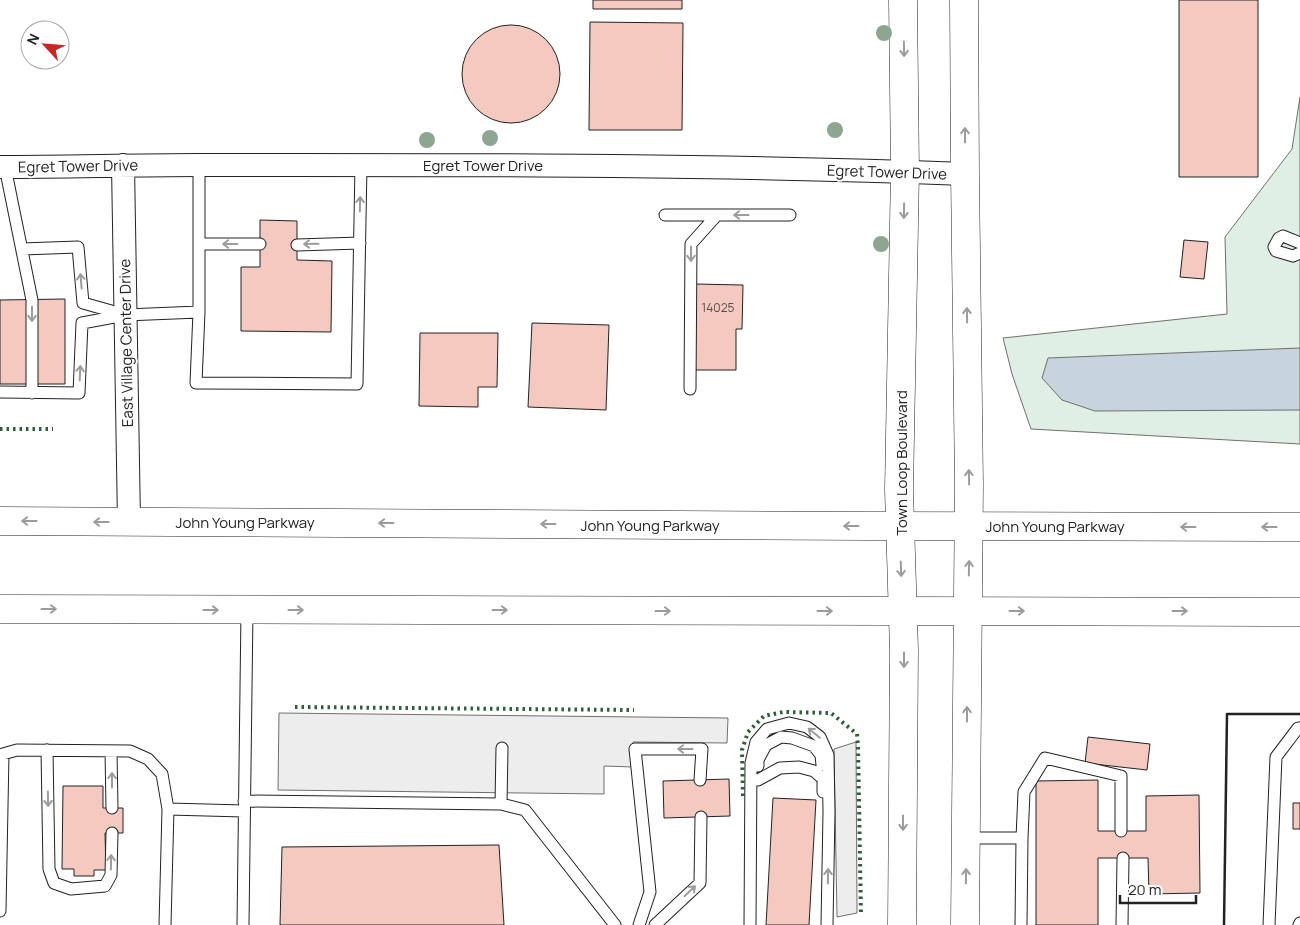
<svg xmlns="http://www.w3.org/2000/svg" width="1300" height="925" viewBox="0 0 1300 925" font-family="Manrope,sans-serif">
<rect width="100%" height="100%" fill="#fff"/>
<path fill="#e0efe3" stroke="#6f6f6f" d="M1300,97V444L1031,429L1012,374L1003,338L1227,314L1225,237L1292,149Z"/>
<path fill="#ededed" stroke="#6f6f6f" d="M279,713L728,718L727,743L633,742V767L604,766V794L278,790Z
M856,742L857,913L837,917L834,749Z"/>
<path fill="#c7d3dd" stroke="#6f6f6f" d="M1300,348V410L1095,411L1062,400L1042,378L1048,358Z"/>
<path fill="#f3c9c0" stroke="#222" d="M593,0H682V9H593Z
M1179,0H1258V177H1179Z
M590,22L683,23L682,130H589Z
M462 74a49 49 0 1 1 98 0a49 49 0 1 1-98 0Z
M260,220L297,221V260L332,261L331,332L241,331V267H260Z
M1184,240L1208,242L1204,279L1180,277Z
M695,284L743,285L742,329H736V370H694Z
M65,299V384H0V300Z
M532,323L609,325L606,410L528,407Z
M420,333H498L497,387H478V407L419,406Z
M1088,737L1150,744L1147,770L1085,763Z
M729,779L730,816L664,818L663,781Z
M1098,780V831H1146V796L1199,795L1200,893L1149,894L1148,858H1098V925H1036V781Z
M63,786H103V808H123V833H105L106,870H94V876H74V869H62Z
M773,798L816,800L809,925H766Z
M1293,803H1300V829H1293Z
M499,845L504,925H280L282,847Z"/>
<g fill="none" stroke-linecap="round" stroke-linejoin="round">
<g stroke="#222" stroke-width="13">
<path id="lane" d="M5,167L32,300V393
M665,215H790
M1300,243L1283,236L1279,238L1274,247L1276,251L1293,256L1300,253
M199,244H260
M297,245L360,243
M22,249L78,247L83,303L122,314
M199,312L196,383L357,384L361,165
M690,389L691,244L717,215
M0,392L79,393L82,323L125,315L199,312V165
M47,750L49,869L54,883L71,889L105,886L111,875L112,833
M111,751L112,808
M758,766V760L766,745L781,737L792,738L814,746L821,755L822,765
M758,780L780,768L799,767L814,771L823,779V792
M244,801L501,804L525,810L615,925
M501,804L502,748
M967,838H1022
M0,911L3,754L17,750L130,751L148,759L162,774L168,809
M165,925L168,809L244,811
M243,925L247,610
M639,925L650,892L635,749H702L700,780
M655,925L700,883L701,817
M750,925L751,763L756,742L767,729L789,723L807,727L820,737L828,755L829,812L827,925
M1021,925L1022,838L1024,792L1045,758L1121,776V831
M1122,925L1123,858
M1269,925L1276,757L1298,728H1300
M1299,925L1300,923"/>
</g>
<g stroke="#222" stroke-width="24">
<path id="street" d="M123,165L129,522
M0,167C66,167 133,165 199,165C454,165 710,164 965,174"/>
</g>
<g stroke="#222" stroke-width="29">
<path id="secondary" d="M964,0L965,174L969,485L965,925
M902,925L904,650L899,490L905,171L903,0"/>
</g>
<g stroke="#222" stroke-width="29">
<path id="highway" d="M0,521L867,526L1300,527
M0,609L1300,612"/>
</g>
<use href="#lane" stroke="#fff" stroke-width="11"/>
<use href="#street" stroke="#fff" stroke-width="22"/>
<use href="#secondary" stroke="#fff" stroke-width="28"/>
<use href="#highway" stroke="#fff" stroke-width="28"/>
<path stroke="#2f5e38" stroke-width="4" stroke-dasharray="2.5 4" stroke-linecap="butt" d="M0,429H53
M295,707L634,710
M743,796L742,750L748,732L764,716L783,712L831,713L857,734L858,746L861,915"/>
<path stroke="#222" stroke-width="2.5" d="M1224,925L1227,714H1300"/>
</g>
<g fill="#8da692">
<circle cx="884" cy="33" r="8"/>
<circle cx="835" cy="130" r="8"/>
<circle cx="490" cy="138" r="8"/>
<circle cx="427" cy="140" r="8"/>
<circle cx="881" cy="244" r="8"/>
</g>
<defs><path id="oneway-shaft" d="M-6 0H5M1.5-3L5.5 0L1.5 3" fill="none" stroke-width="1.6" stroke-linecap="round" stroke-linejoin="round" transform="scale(1.25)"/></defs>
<g stroke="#9c9c9c">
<use href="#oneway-shaft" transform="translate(904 49) rotate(89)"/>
<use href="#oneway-shaft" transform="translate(965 135) rotate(-90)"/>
<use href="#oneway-shaft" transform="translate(360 204) rotate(-89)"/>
<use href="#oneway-shaft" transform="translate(904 211) rotate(91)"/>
<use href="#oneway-shaft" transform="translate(741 215) rotate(180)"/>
<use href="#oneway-shaft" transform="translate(230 244) rotate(180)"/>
<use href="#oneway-shaft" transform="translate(311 244) rotate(179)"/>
<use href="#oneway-shaft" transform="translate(691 254) rotate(90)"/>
<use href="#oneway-shaft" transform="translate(81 281) rotate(-95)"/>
<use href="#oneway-shaft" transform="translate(32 314) rotate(90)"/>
<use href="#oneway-shaft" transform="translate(967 315) rotate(-91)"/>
<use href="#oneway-shaft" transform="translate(80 373) rotate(-88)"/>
<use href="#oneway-shaft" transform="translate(969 477) rotate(-91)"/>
<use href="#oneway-shaft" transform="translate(29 521) rotate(-180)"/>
<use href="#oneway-shaft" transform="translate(101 522) rotate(-180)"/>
<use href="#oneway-shaft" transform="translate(386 523) rotate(-180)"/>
<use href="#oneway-shaft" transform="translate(548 524) rotate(-180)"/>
<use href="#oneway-shaft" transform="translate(851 526) rotate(-180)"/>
<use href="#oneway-shaft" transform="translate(1188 527) rotate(-180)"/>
<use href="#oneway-shaft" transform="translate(1269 527) rotate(-180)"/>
<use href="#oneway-shaft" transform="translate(969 568) rotate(-89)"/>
<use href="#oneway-shaft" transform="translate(901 569) rotate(88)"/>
<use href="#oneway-shaft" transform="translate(49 609)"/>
<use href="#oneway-shaft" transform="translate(211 610)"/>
<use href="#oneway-shaft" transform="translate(296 610)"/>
<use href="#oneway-shaft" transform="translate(500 610)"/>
<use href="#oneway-shaft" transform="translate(663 611)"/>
<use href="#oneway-shaft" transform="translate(825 611)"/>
<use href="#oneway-shaft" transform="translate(1017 611)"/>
<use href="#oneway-shaft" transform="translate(1180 611)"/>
<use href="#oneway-shaft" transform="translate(904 660) rotate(90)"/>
<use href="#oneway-shaft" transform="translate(967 714) rotate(-90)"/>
<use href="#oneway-shaft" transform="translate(814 733) rotate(-141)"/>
<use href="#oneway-shaft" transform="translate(685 749) rotate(180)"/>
<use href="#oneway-shaft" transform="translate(112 780) rotate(-90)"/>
<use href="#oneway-shaft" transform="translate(48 799) rotate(89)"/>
<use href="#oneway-shaft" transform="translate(903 823) rotate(90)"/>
<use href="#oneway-shaft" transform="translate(111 862) rotate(-89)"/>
<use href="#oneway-shaft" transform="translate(828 876) rotate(-89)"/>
<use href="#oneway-shaft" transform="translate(966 876) rotate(-89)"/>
<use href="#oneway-shaft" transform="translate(690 891) rotate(-43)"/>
</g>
<g text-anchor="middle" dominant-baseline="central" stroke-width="4" stroke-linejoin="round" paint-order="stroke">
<g font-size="12" fill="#564c4a">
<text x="718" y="307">14025</text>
</g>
<g font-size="15" fill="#222" stroke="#fff">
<text x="483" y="165">Egret Tower Drive</text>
<text transform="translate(78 166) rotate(-1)">Egret Tower Drive</text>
<text transform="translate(887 172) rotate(2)">Egret Tower Drive</text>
<text transform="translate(126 343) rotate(-91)">East Village Center Drive</text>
<text transform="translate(901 463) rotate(-90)">Town Loop Boulevard</text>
<text x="245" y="522">John Young Parkway</text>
<text x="650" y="525">John Young Parkway</text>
<text x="1055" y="526">John Young Parkway</text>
</g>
</g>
<g transform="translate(45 45) rotate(296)"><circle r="24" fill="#ffffff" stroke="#a7a7a7"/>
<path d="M0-4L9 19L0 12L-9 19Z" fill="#c62828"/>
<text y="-8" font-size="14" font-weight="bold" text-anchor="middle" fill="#222222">N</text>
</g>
<path d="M1120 895v8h76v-8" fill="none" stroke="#222222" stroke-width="2.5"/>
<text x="1128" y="895" font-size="15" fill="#222222" stroke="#ffffff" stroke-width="4" paint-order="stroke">20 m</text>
</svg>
